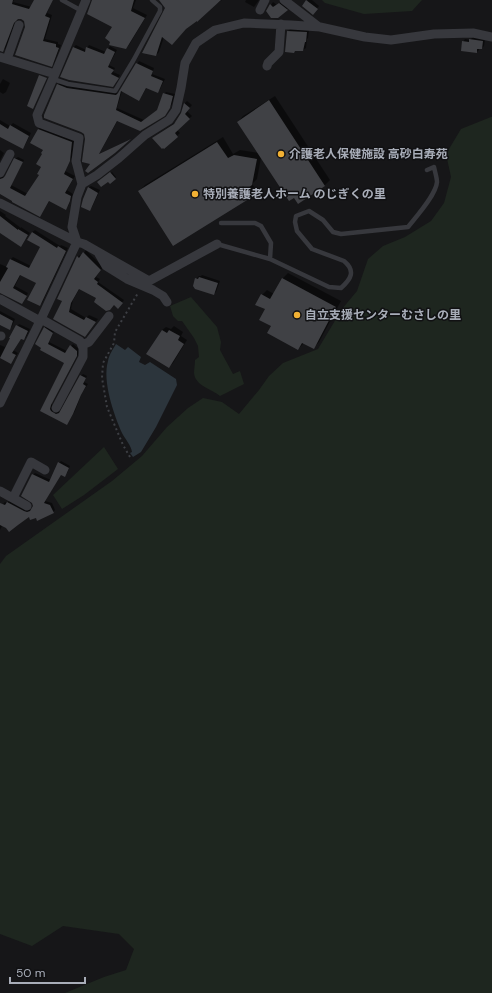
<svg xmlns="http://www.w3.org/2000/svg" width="492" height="993" viewBox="0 0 492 993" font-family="'DM Sans','Noto Sans JP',sans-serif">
<rect width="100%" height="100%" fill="#161618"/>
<path fill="#1e261f" d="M322,0H422L412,11L364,14L325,3Z
M491,117H492V993H65L104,977L126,970L134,949L119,934L63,926L32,946L0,934V564L6,556L112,481L142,456L167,427L188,408L203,398L222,402L239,414L259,390L269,376L283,363L318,349L342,309L357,291L368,259L383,246L405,237L431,221L444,203L451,177L446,154L461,129Z
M191,297L217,327L221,342L220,350L233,374L240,371L244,384L220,396C212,389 195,386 194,373C194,369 195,365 195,360L199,357L198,346L194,338L182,321H178L173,316L170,306Z
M104,447L118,469L84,495L62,509L53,495Z"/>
<path fill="#2c353c" d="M116,344L125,350L128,347L141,357L139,362L145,365L150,362L176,379L177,385L156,427L141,452L133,457L130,453L132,452C131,445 125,439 122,433C114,415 102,381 108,361C109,355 113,349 116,344Z"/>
<path fill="#0007" d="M0,0H14L13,2L32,7L35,0H53L47,13L52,15L45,39L58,42V44L61,45L54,63L51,66L26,27L24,20L18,18L16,19L6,48L3,50L0,47Z
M93,0H136L133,8L147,15L129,45L126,48L113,26Z
M160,0H222L212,7L164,37L159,52L156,55L167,8Z
M246,0H259L254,7L245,2Z
M308,0H312L319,6L315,11L303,6Z
M282,1L289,7L278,17L271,5L273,2L277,5Z
M290,29L309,30L308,38L307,39L306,48L303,50H296L288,31Z
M473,37L485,39L484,46L482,48H479V50L477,52L463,42L465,39L470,40Z
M76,45L86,50L89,45L106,52L110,46L117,50L109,65L115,68L113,72L120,75L115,84L61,77L74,47Z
M139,61L154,68L152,74L165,79L160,89L157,92L147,87L141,97L139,99L122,91L117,108L144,120L158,110L164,94L166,92L175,94L172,104L167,112L140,130L118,120L99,154L129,140L115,153L92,164L84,133L58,85L60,83L70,86L118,93L120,92Z
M3,79L10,83L6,92L3,94L0,92V84Z
M275,96L330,180L325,185L298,202L261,158L257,179L252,184L257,191L251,196L139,191L145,185L223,137L233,154L240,150L259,153L238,122L243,116Z
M187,101L192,105L187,111L192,116L177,130L180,133L164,148L153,138L176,122L182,114L185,103Z
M0,120L10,126L13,123L31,133L25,145L22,148L0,136Z
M41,127L74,140L72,157L65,171L75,176L67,190L73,194L72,197L68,206L65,208L50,200L42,213L40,215L0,193V176L4,177L7,175L15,159L18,157L24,160L11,185L28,194L40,174L42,166L44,149L38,129Z
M0,150L4,153L0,161Z
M112,172L116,177L110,183L108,181L98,182Z
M91,186L100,190L92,207L89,210L88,188Z
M0,211L6,215L5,216L21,228V227L30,233L21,246L0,232Z
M35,230L60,246L61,245L68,248L42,303L39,305L37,283L21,274L15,286L28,293L24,301L22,303L0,292V264L7,267L11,259L13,257L31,266L41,247L28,240L32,232Z
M86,250L103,267L96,277L100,279L98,282L124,300L118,308L114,304L97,298L80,288L73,300L71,309L86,318L89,315L98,319L87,334L55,319L64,301L78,257L80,255L82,256Z
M288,273L341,301L319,342L313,348L304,343L298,349L272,326L266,309L262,295L267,290L274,294L283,278Z
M202,275L220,281L216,292L213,294L196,279L199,276H201Z
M0,311L15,319L12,326L10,329L0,324Z
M19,324L30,329L26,337L24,339L21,338L13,350L18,353L11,363L0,357V345L5,347Z
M46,326L54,331L49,342L67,351L73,344L79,349V353L52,402V406L55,411L59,412L81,376L83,374L87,376L84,382L88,384L82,393L75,411L67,424L41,411L65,362L41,349L44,328Z
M174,326L183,332L181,336L187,340L173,363L169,367L162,330L166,327L171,329Z
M61,461L70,466L67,473L61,474L45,501L52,503L55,510L53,512L36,517L30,516L3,524L0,530V510L3,504L5,502L7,503L10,500L26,510H30L33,509V475L35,473L51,480L59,463Z"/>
<path fill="#404145" d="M0,0H13L12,4L29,9L34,0H53L45,16L50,18L43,41L56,44V47L59,48L52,67L15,55L25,27L24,21L21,19H18L14,23L3,52L0,51Z
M92,0H134L131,11L145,18L126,49L109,45L110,42L105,38L112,27L87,14Z
M159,0H221L197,22V21L186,29L172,45L162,37L156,56L142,53L165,8Z
M306,0L318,9L313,15L302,6Z
M279,3L288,10L278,18H271L266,11L270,4L273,7Z
M287,31L307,32L306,42H305L303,51H295L294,53L285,52Z
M469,39L483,41L482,49H477V53L461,51L462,41L469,42Z
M73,47L85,52L86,47L104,54L107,48L115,52L108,67L114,70L111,74L119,78L113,87L69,80L60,77Z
M136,63L153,71L151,76L163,81L158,93L146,88L139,101L121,91L116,110L141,122L157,110L163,93L173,96L170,108L165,116L140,131L117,121L99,154L131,139L115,153L88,173L85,171L90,164L82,162V161L85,139L84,134L81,132L44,118V115L57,84L67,88L116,95L118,93Z
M39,75L47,78L33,109L27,106Z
M269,100L325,186L298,204L294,198L289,201L237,122Z
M184,103L190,108L185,114L190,119L175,133L178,137L164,149L163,148L162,149L152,138L174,124L181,113Z
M0,124L8,129L10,125L29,136L23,149L0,137Z
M38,129L72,142L70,161L64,174L73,179L65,193L71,196L70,201L66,210L49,201L40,217L12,202V201L0,194V179L3,178L5,176L14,158L23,162L10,188L25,196L39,175L37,174L41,167L36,164L42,154L41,153L43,150L30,143Z
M217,142L228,158L234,155L257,159L252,185L247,189L252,197L173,246L138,191Z
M110,172L116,179L110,184L108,182L101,187L97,182Z
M88,187L98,193L90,211L81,207L83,199Z
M0,216L18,230V229L28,235L21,247L0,233Z
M32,232L57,248L58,246L66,251L40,306L27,300L36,283L20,275L13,288L27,296L22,304L0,293V282L8,268L6,267L10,259L29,268L40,247L27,240Z
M83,252L101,270L94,279L98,282L97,284L123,303L118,309L114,305L110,310L106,311L94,302L96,298L79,289L71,303L69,312L84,320L86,317L96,322L85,337L53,319L62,301L57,299L77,256L79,258Z
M199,277L218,283L214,295L195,289L193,286L195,278L198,279Z
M282,278L336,307L314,349L302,343L298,350L267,333L271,326L259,320L265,309L255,305L261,294L270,299Z
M0,314L13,321L10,330L0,325Z
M16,325L28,331L24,340L21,339L12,353L16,355L11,364L0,358L10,338H9Z
M44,327L53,333L48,344L65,353L70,345L77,351V356L51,405L50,409L51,411L56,414L59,413L80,375L86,378L83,384L86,386L81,395L73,414L67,425L40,411L64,363L40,350L41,348L35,344Z
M162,330L167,333L169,330L180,336L178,340L184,344L169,368L146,354Z
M58,462L69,468L65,477L61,475L44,503L50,505L54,513L37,521L36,518L30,520L29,517L18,525L9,532L6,528L0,525V503L5,505L7,502L24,511L27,512L30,511L33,506L32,503L21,496L32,474L49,482Z"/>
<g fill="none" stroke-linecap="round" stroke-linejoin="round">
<path stroke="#3d3f44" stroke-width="2" stroke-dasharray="2 3" stroke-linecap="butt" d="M130,457L123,445L107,407L102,378L103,363L114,343L115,332L138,293"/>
<path stroke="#37383d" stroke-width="4.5" d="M62,0L82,11
M53,79L68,84L115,91L133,61L160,11V7L152,0
M221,223H255L261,226L271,243L270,259
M217,244L270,259L329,287L341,288C351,279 356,271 344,261L312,249L297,231L295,222L296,216L309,211L323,220L333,232L341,234L408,227C416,217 436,195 437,182C437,178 435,172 434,167L427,170"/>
<path stroke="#37383d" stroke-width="9" d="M284,0L319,27
M260,10L265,0
M0,57L55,74
M7,59L19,25
M267,66L268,63L279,52L281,24
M0,173L10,154
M82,184L76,161L79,138L39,123L37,115L55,74L86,0
M0,203L77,242L84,244L149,281L217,244
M99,254L106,266L127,279L153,290L163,296L167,302
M0,299L40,321
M41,319L80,341L83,348V357L56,408
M0,336H1
M82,345L89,342L109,316
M0,403L41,319L77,242L72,227L77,197L82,184L97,175L119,158L145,135L169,120L176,110L181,88L185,63L196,43L215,30L244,23L291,25L320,27L365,37L391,40L434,34L473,33L492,37
M0,491L27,506
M13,498L31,462L45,470"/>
</g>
<g fill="#f2b134" stroke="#111113" stroke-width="1.5">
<circle cx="281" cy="154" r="4"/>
<circle cx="195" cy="194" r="4"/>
<circle cx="297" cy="315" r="4"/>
</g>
<g text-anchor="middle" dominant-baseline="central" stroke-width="3" stroke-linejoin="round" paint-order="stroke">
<g font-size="12" font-weight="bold" fill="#a8adb8" stroke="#111113" text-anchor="start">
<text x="289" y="154">介護老人保健施設 高砂白寿苑</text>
<text x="203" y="194">特別養護老人ホーム のじぎくの里</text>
<text x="305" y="315">自立支援センターむさしの里</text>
</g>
</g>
<path d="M10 977v6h75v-6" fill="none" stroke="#a8adb8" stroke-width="2"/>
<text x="16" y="977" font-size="12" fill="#a8adb8" stroke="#111113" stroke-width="3" paint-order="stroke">50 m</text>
</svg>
